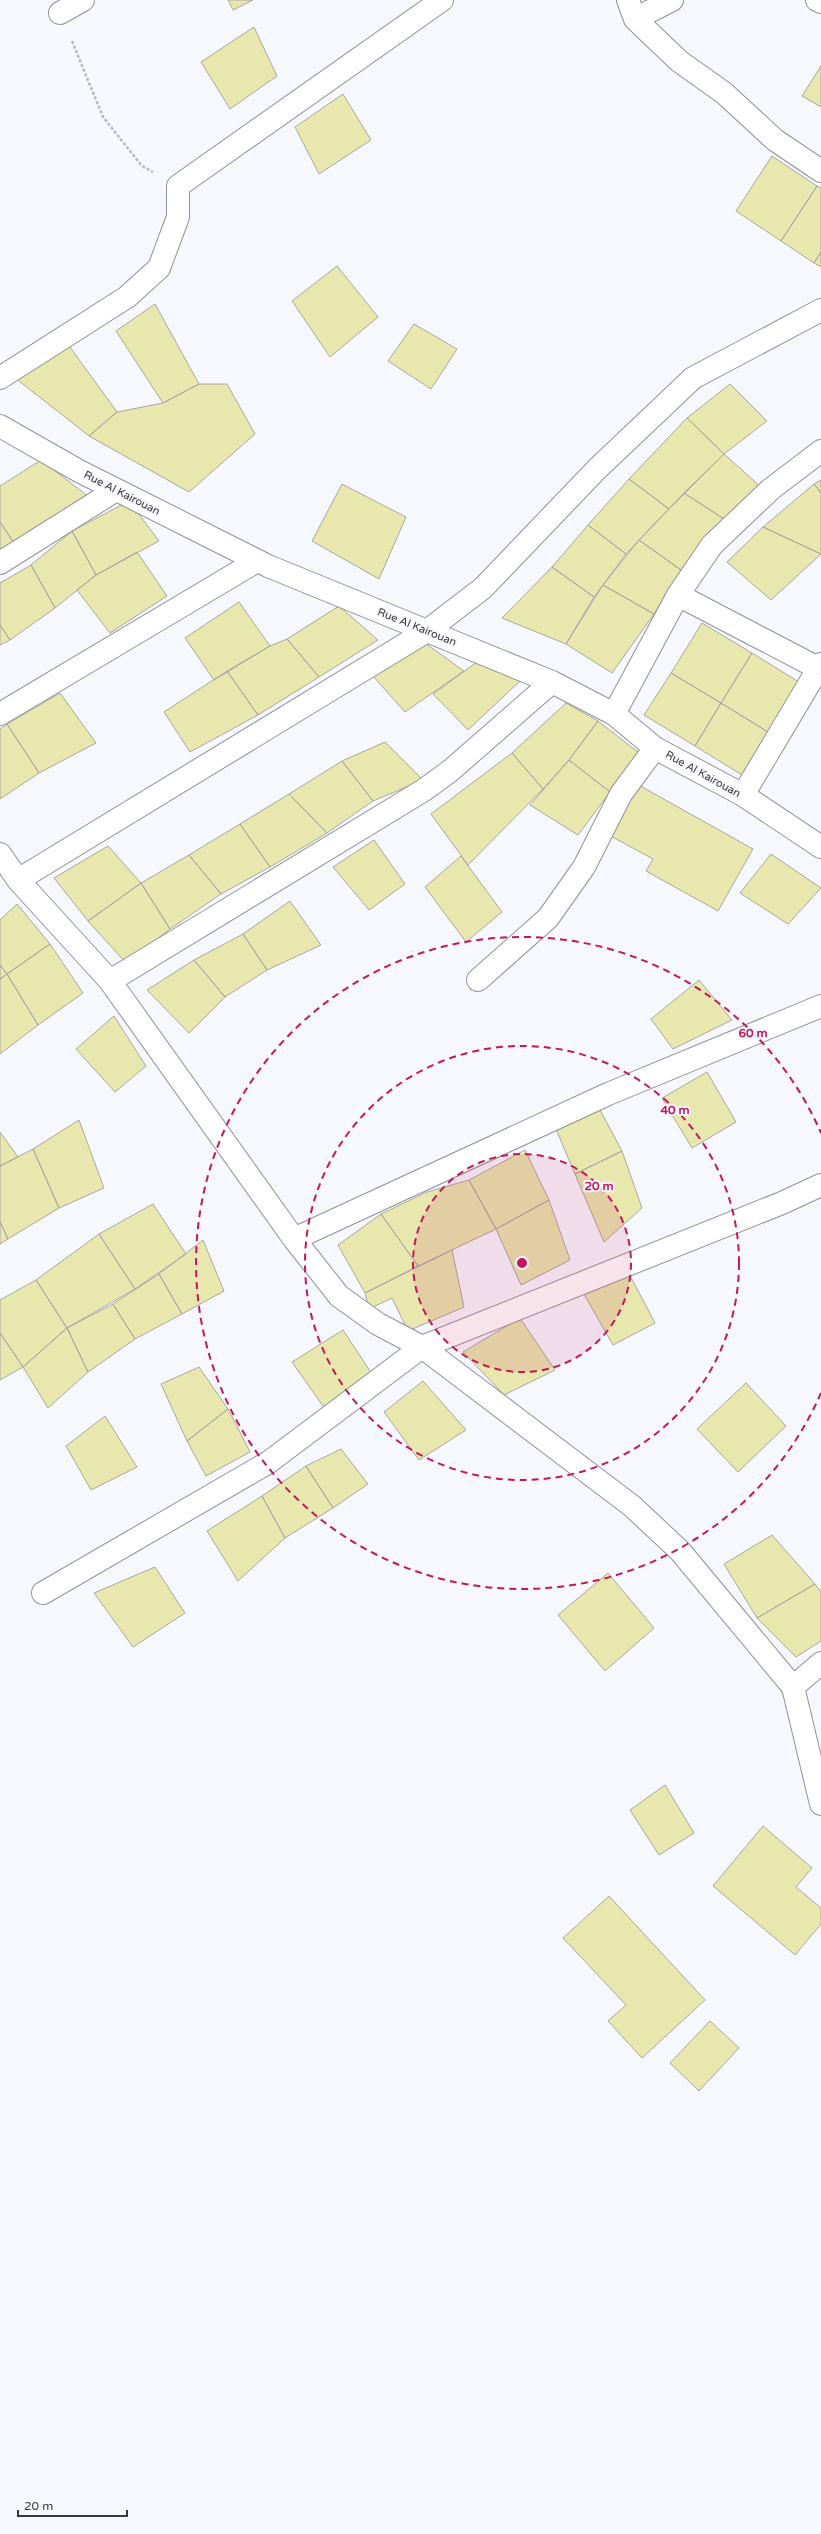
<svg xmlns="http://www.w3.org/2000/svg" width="821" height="2534" viewBox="0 0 821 2534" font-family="'Varela Round',sans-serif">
<rect width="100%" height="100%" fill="#f7f7fe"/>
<path fill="#e8e8ae" stroke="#a8a8a2" d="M228,0H253L233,10Z
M254,27L277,76L230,109L201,62Z
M821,66V107L802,96Z
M343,94L371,140L319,174L295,127Z
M772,156L817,186L781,241L736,211Z
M817,186L821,188V252L814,263L781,241Z
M821,252V267L814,263Z
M337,266L378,317L330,357L292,301Z
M155,304L199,384L163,403L116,331Z
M414,324L457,349L431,389L388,361Z
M67,343L117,412L89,436L14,377Z
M199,384H227L255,434L189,492L89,436L117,412L163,403Z
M730,384L767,421L724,454L687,418Z
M687,418L724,454L669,509L629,479Z
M724,454L762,488L724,519L684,493Z
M41,460L89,497L16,546L0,522V486Z
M629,479L669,509L626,554L588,525Z
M821,480V493L814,484Z
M342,484L406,517L379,579L312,541Z
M814,484L821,493V554L763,527Z
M684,493L724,519L681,570L639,540Z
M129,501L159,541L96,575L72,531Z
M0,522L16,546L0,554Z
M588,525L626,554L594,597L552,567Z
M763,527L821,554L771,600L727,562Z
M72,531L96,575L55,608L31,565Z
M639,540L681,570L654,614L603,585Z
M137,552L167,596L110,633L77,590L96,575Z
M31,565L55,608L10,640L0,625V583Z
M552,567L594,597L566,644L502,618Z
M603,585L654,614L612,673L566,644Z
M239,602L270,646L214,680L185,638Z
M339,606L378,640L319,677L287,639Z
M702,623L752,653L721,703L671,673Z
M0,625L10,640L0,645Z
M287,639L319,677L258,715L227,671L270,646Z
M425,643L464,671L405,712L372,675Z
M752,653L799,682L768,732L721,703Z
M481,659L521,680L468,730L433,694Z
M227,671L258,715L190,752L164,712Z
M671,673L721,703L695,746L644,715Z
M60,693L96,743L39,773L7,724Z
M566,703L598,721L569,760L543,789L512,753Z
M721,703L768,732L742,775L695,746Z
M598,721L638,752L610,792L569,760Z
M7,724L39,773L0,799V729Z
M385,742L423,780L373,801L342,761Z
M512,753L543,789L468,865L431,814Z
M569,760L610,792L578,835L530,805Z
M342,761L373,801L327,833L289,794Z
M635,783L753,849L718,911L646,871L653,859L607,834Z
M289,794L327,833L270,867L240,824Z
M240,824L270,867L221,894L189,855Z
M374,840L405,884L369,910L333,867Z
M108,846L141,883L88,921L54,878Z
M771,854L821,888L788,924L740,893Z
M189,855L221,894L170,929L141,883Z
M461,856L502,912L466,942L425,887Z
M141,883L170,929L126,963L88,921Z
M290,901L321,945L267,970L243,934Z
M17,904L50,944L7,974L0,965V920Z
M243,934L267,970L225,997L194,960Z
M50,944L83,993L38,1025L7,974Z
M194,960L225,997L189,1033L147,990Z
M0,965L7,974L0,979Z
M7,974L38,1025L0,1054V979Z
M699,980L732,1020L673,1049L651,1019Z
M114,1016L146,1066L115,1092L76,1049Z
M707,1072L736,1122L692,1148L662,1098Z
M599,1108L622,1151L575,1174L556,1129Z
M79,1120L104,1188L59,1208L33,1149Z
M0,1132L18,1157L0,1166Z
M33,1149L59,1208L8,1239L0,1222V1166Z
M525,1150L549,1200L496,1229L469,1180Z
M622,1151L642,1208L604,1242L575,1174Z
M469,1180L496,1229L418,1266L381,1214L427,1192Z
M549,1200L570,1260L521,1285L496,1229Z
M153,1204L186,1254L135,1289L99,1234Z
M381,1214L418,1266L365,1293L338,1245Z
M0,1222L8,1239L0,1244Z
M99,1234L135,1289L67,1328L36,1280Z
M203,1240L224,1291L182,1314L159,1274Z
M452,1250L464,1307L408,1331L392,1298L369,1309L365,1293Z
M626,1268L655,1323L613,1345L581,1289Z
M159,1274L182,1314L135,1339L113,1304Z
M36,1280L67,1328L23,1367L0,1333V1300Z
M113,1304L135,1339L88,1372L67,1328Z
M520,1318L555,1370L504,1395L463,1352Z
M67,1328L88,1372L48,1408L23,1367Z
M343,1330L372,1374L325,1409L292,1362Z
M0,1333L23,1367L0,1380Z
M199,1367L228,1409L187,1441L161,1384Z
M423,1381L466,1430L419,1460L384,1412Z
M746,1383L786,1426L738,1472L697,1429Z
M228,1409L250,1452L206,1476L187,1441Z
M105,1416L137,1467L91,1490L66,1446Z
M341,1449L368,1484L333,1508L306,1466Z
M306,1466L333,1508L285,1538L262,1496Z
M262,1496L285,1538L238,1581L207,1531Z
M772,1535L815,1584L757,1618L724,1564Z
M155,1567L185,1613L133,1647L94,1593Z
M608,1573L654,1628L605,1671L558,1615Z
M815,1584L821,1592V1641L796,1657L757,1618Z
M665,1785L694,1833L659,1855L630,1810Z
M763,1826L812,1868L796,1887L821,1908V1924L795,1955L713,1886Z
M609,1896L705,2000L642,2058L608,2021L626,2005L563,1938Z
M710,2021L739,2048L699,2091L670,2063Z"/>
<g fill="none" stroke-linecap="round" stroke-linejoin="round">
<g stroke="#919198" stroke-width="24">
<path id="street" d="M628,0L635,19L679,61L724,93L775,140L821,171
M817,0L821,2
M60,13L83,0
M635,19L672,0
M0,378L127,297L159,268L178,217V186L442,0
M0,426L79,471L268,566L552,682L614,714L655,748L743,795L821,847
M0,563L116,490
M678,595L818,668
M0,714L257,561
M614,714L678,595L712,545L771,489L821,451
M743,795L821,664
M0,854L18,880L110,981L294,1239L339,1296L378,1324L422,1347L632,1506L680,1551L793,1687L821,1663
M18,880L427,631L483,588L597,469L693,378L821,310
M478,980L548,918L584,867L621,794L655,748
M110,981L424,790L450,771L552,682
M294,1239L608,1094L821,1006
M43,1593L269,1462L422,1347L782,1203L821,1185
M793,1687L821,1804"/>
</g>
<path stroke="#b8b8be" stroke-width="2.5" stroke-dasharray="3 2" stroke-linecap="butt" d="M72,41L103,117L142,166L153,172"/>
<use href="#street" stroke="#fff" stroke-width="22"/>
</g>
<circle cx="522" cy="1263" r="109" fill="#c2185b" fill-opacity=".12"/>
<g fill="none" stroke="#c2185b" stroke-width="2" stroke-dasharray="7 5">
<circle cx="522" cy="1263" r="109"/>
<circle cx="522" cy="1263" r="217"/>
<path d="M821 1393A326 326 0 1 1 821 1133"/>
</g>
<g text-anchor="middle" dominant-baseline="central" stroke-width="4" stroke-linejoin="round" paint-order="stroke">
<g font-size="11" fill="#39393b" stroke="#f7f7fe">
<text transform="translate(122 493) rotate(27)">Rue Al Kairouan</text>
<text transform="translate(417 627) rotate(22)">Rue Al Kairouan</text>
<text transform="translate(703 774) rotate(29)">Rue Al Kairouan</text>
</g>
</g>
<circle cx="522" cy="1263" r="6" fill="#c2185b" stroke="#f7f7fe" stroke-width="2"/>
<g font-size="12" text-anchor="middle" font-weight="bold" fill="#c2185b" stroke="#f7f7fe" stroke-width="4" stroke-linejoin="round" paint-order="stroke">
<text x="753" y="1037">60 m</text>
<text x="675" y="1114">40 m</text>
<text x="599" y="1190">20 m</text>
</g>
<path d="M18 2510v6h109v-6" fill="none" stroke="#39393b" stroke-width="2"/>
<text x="24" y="2510" font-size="12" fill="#39393b" stroke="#f7f7fe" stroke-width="3" paint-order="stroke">20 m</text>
</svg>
